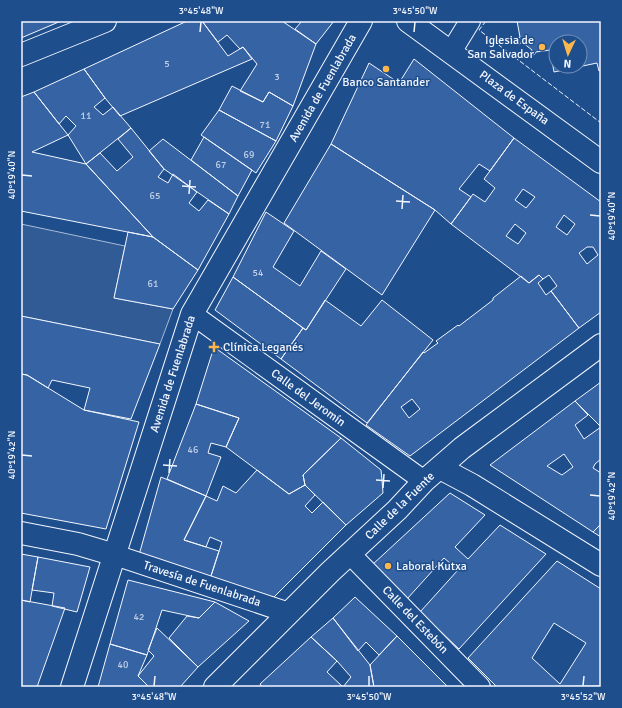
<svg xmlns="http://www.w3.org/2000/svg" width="622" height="708" viewBox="0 0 622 708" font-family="Signika,sans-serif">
<rect width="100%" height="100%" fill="#1f4e8c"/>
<path fill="#305b95" stroke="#a8bbd7" d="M21,224L125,246L114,298L173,309L160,344L21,316Z"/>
<path fill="#3563a3" stroke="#f2f6ff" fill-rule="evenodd" d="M21,21H61L21,38Z
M187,21H202L228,56L243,47L252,59L120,116L105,98L84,69Z
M202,21H282L316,44L293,106L269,92L263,102L240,91L257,64L243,47L240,49L227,35L218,42Z
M302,21H334L316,44L295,29Z
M517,21H601V70L599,71L597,63L554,72L550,50L536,52L534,55L531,53L532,50L522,42L518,45L515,41L520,37ZM556,42H580V66H556Z
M414,59L514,138L490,171L479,164L459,189L471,197L451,224L435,210L331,144L369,63L399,83Z
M84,69L105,98L94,107L103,115L113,107L131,128L86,164L68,135L76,126L66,116L59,124L34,92Z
M232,86L263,102L269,92L293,106L276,141L219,110Z
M34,92L68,135L32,152L86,164L153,237L21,211V97Z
M219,110L276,141L256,173L201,135Z
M131,128L164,169L158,177L168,183L173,174L197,192L189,203L199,211L208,200L229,214L198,270L153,237L86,164L100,153L117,171L133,157L118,139Z
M204,137L252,170L238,196L191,160Z
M514,138L601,202V312L579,328L551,291L557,286L549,275L543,279L539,275L529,283L451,224L473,194L485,202L495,188L484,179ZM523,189L535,197L526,208L515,200ZM564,215L575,224L567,235L556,227ZM515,224L526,233L518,244L506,236ZM587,247H593L598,255L587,264L579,253Z
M163,139L238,196L229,214L164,169L149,151Z
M331,144L435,210L382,295L284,223Z
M266,212L294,231L273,267L300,286L321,251L346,269L306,330L233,277Z
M128,232L153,237L198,270L173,309L114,298Z
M539,275L543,279L538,283L546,295L551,291L579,328L410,456L366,425L423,352L424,353L438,343L436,341L458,325L459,326L493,300V298L521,276L529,283ZM412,399L420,409L409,418L401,407Z
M233,277L303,328L281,359L215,310Z
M325,300L361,326L382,300L433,340L367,423L281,359L303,328L306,330Z
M21,316L160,344L131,419L84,410L90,388L52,380L48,388L27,375L21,374Z
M214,347L341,438L303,475L305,485L289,494L226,447L239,418L196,404Z
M21,374L27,375L84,410L139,422L106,529L21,513Z
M601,382V427L575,401Z
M575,401L588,415L575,425L584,439L601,427V459L595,464L593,468L601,473V524L593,532L490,465ZM564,454L573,467L562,475L547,466Z
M196,404L239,418L226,447L211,443L208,453L221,457L206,496L167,479Z
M341,438L381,470L382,480L383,493L346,525L305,485L303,475Z
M257,470L289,494L305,485L315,495L305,506L312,513L323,502L346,525L273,598L210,579L222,542L210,537L206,547L184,540L206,496L217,501L223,486L236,493Z
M161,477L206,496L184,540L219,551L210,579L139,555Z
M450,493L485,515L455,547L468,559L500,525L546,554L459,649L420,612L458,570L444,558L407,599L372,565Z
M601,524V537L593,532Z
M21,554L38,557L30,602L21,600Z
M38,557L90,567L77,612L52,606L54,593L32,590Z
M557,561L601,589V686L497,687L468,658ZM554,623L586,643L560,684L532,658Z
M128,580L215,602L199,618L162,610L147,655L110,644Z
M355,597L397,636L379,655L366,642L358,651L333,618Z
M21,600L65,608L37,687H21Z
M215,602L249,621L198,667L169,638L187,616L199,618Z
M333,618L370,665L374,687H343L351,677L337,661L311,637Z
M157,628L198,667L180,687H149L138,676L154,656L148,650Z
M397,636L448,687H374L370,665Z
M311,637L337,661L327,672L343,687H262L260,684Z
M110,644L147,655L138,676L149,687H98Z"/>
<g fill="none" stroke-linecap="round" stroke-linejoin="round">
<g stroke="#f2f6ff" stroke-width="22">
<path id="pedestrian" d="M451,52L470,21
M192,314L424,481
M350,554L480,687
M115,555L289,613"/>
</g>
<g stroke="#f2f6ff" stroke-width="24">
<path id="minor" d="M408,21L601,162
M21,55L105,21
M440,468L472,485L601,565
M21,533L78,544L115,555
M215,687L330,572L397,510L424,481L462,448L601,345"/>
</g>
<g stroke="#f2f6ff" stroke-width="24">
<path id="trunk" d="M72,687L192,314L361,21"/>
</g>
<use href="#pedestrian" stroke="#1f4e8c" stroke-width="20"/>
<use href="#minor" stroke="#1f4e8c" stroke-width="22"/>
<use href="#trunk" stroke="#1f4e8c" stroke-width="22"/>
<path stroke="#f2f6ff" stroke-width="1" stroke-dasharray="5 2" stroke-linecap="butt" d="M486,21L479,30L601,123"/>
</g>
<path fill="none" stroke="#f2f6ff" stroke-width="1.5" d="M200,32L201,22M414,32L415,22M22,175L32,176M182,186L196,187M189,194L190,180M396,201L410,202M402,209L403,195M590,215L600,216M22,455L32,456M163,465L177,466M169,473L170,459M376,480L390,481M383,488L384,474M590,495L600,496M154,686L155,676M369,686V676M583,686L584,676"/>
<g fill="#ffb74d" stroke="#1f4e8c" stroke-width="1.5">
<circle cx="542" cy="47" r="4"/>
<circle cx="386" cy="69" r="4"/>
<path d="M212 341h4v4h4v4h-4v4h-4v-4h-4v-4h4z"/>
<circle cx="388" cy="566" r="4"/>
</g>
<g text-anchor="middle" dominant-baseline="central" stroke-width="3" stroke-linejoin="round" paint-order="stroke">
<g font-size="10" fill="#c3d1e8">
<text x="167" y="64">5</text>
<text x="277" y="77">3</text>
<text x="86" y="116">11</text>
<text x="265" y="125">71</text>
<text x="249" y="155">69</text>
<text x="221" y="165">67</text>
<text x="155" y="196">65</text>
<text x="258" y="273">54</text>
<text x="153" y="284">61</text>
<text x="193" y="450">46</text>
<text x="139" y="617">42</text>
<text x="123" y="665">40</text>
</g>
<g font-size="12" fill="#f2f6ff" stroke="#1f4e8c" text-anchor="start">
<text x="534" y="40" text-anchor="end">Iglesia de<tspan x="534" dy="14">San Salvador</tspan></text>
<text x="386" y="82" text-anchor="middle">Banco Santander</text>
<text x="223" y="347">Clínica Leganés</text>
<text x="396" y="566">Laboral Kutxa</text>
</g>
<g font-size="12" fill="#f2f6ff" stroke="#1f4e8c">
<text transform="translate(323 88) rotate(-60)">Avenida de Fuenlabrada</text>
<text transform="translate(514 98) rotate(36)">Plaza de España</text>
<text transform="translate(173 374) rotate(-72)">Avenida de Fuenlabrada</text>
<text transform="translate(308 398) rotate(36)">Calle del Jeromín</text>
<text transform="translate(400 506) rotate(-44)">Calle de la Fuente</text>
<text transform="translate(202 584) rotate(18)">Travesía de Fuenlabrada</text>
<text transform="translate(415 620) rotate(46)">Calle del Estebón</text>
</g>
</g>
<rect width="622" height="708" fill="none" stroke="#1f4e8c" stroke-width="44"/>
<g transform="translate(568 54) rotate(184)"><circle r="19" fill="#1f4e8c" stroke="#7391ba"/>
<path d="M0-3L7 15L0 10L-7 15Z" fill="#ffb74d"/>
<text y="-6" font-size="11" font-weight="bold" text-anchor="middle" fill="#f2f6ff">N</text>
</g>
<rect x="22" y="22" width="578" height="664" fill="none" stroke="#f2f6ff" stroke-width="1.5"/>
<g font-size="10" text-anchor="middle" fill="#f2f6ff">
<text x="201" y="14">3°45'48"W</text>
<text x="415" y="14">3°45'50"W</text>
<text transform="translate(11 175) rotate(-90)" y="4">40°19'40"N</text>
<text transform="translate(611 216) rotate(-90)" y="4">40°19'40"N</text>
<text transform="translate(11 455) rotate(-90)" y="4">40°19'42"N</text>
<text transform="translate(611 496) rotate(-90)" y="4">40°19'42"N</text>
<text x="154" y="700">3°45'48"W</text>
<text x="369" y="700">3°45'50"W</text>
<text x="583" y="700">3°45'52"W</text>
</g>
</svg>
